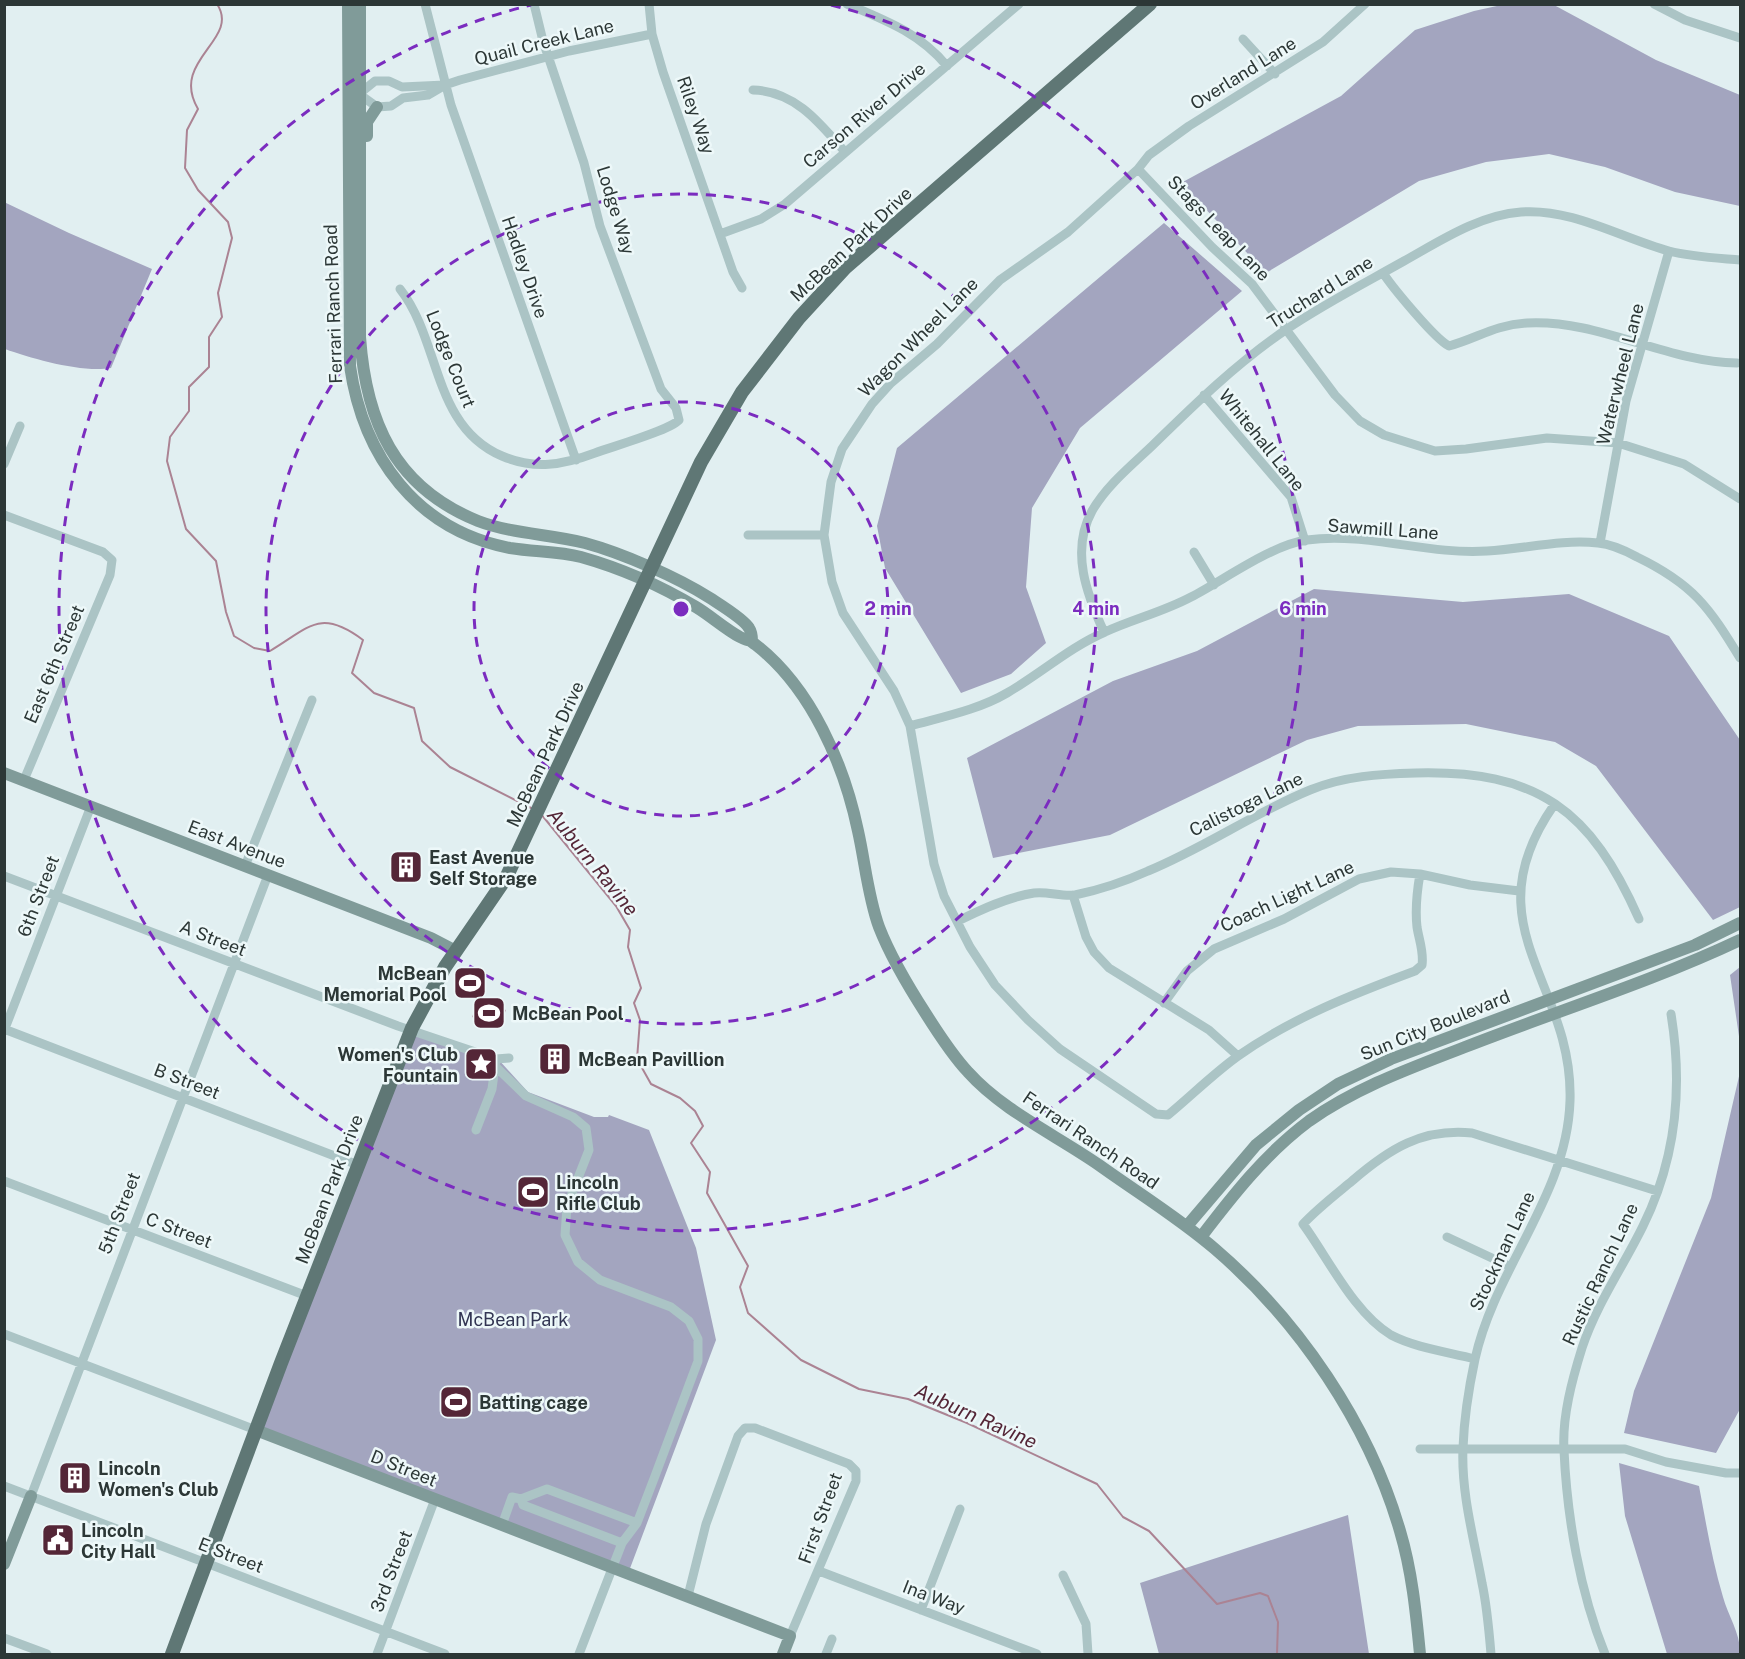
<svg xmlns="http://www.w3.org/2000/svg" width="1745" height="1659" viewBox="0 0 1745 1659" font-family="'Public Sans',sans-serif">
<rect width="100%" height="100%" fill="#e1eff1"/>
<path fill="#a3a5bf" d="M1506,4L1554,5L1656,60L1740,95V206L1675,192L1605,167L1549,154L1486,162L1419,181L1266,273L1181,183L1341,96L1415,30L1474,11Z
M4,202L69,233L152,269L111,368C82,373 33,359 5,349Z
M1164,223L1242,291L1080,428L1032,508L1026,587L1046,643L1011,674L961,693L885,568L877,526L897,448Z
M1314,589L1463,602L1569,594L1669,636L1740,740V907L1713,920L1596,766L1555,742L1466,724L1358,726L1307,740L1110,835L993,858L967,758L1113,681L1197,651Z
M1740,967V1043L1730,975Z
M416,1030L498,1059L528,1092L594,1117H608L609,1115L649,1130L696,1248L716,1340L629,1571L262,1429Z
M1740,1072V1409L1716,1453L1624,1433L1634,1391L1711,1198Z
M1619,1463L1699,1486C1706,1523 1712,1560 1723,1597C1728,1616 1741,1634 1740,1654H1667L1625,1516Z
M1348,1515L1369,1654H1159L1140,1583Z"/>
<path fill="#ab8393" d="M479,999L506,1010L499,1028L472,1017Z"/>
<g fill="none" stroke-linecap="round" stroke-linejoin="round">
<path stroke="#ab8393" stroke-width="2" d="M217,4C241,40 169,60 198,109L187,130L185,168L198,190L228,222L232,238L218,293L222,317L209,337V367L189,387V411L170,437L167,461L186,529L216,561L226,612L234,636L254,648L270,651C310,627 320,608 363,640L352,673L374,693L414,708L422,741L450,767L533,809
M541,814L616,906L630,930L628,947L641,988L634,1003L640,1020L637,1059L651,1084L680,1098L695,1111L703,1126L691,1143L710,1172L707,1193L748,1266L740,1287L748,1313L801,1360L859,1389L908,1399L967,1423L1097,1484L1123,1517L1149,1531L1217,1604L1260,1593L1268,1596L1278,1622L1277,1654"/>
<path stroke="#abc4c5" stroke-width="9" d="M425,4L451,105L576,460
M649,4L652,34L663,72L733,272L742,288
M847,4C885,20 920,33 947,66
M1365,4L1323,42L1189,126L1149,155L1138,169L1068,232L1000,280L937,344L891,383L872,404L842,449L831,482L824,535L832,582L843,613L894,691L910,726L934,864L944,896L970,947L995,985L1028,1020L1060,1049L1156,1114L1168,1115C1191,1096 1213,1074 1238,1056C1292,1018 1353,994 1415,971L1422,965C1424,952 1419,940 1417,927C1415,909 1417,891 1420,874
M1654,4L1685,20L1740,38
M1243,39L1275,74
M445,85L402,87L389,81H375L359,94L377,107L391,106L403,98L428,95L445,85L460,80L569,51L652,34
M753,90C795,91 820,123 845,152
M1138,169L1212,247L1252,284L1335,395L1360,421L1384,435L1435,451L1466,449L1547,438L1618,443L1684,464L1740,499
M720,234L761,219L785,204L1019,4
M1383,273C1393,288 1435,339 1449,346C1478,338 1494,325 1527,323C1599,319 1665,362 1737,363
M400,289C441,341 432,426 502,456C534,470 563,465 595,453C614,446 668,431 679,420L676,408L661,389L600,226L584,163L543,41L534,4
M1204,395L1291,497L1305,541
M4,464L20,426
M4,515L103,552L112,560L110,575L24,780
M748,535H824
M1600,543L1626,401L1669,251
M1194,552L1214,585
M1104,632C1087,595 1070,551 1092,511C1107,485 1132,465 1153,445C1195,404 1238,362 1287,329C1324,304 1365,283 1404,261C1440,241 1479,215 1521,212C1572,208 1621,238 1669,251C1692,257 1717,258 1740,260
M910,726C942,717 978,710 1007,693C1040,674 1070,647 1105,632C1133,619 1163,612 1191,597C1224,580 1271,545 1307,540C1367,532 1427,555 1487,551C1524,549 1561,539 1598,543C1610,544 1626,551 1637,557C1693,584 1709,607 1740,658
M245,866L312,700
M4,876L398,1026L496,1059L492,1089L476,1130
M1073,895L1086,937L1094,952L1109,968L1209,1030L1238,1056
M958,921C982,909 1008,897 1034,893C1047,891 1062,897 1075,895C1099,890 1126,881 1148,871C1204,848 1254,813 1310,790C1344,776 1380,774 1416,773C1538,770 1591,810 1639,919
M1164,1003L1187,971L1214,949L1284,919L1359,879L1391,872L1420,874L1470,885L1519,891
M4,1029L358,1165
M4,1031L91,806
M496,1059L509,1058
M495,1066L526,1096L573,1117L586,1128L589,1150L567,1206L565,1235L578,1262L600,1280L671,1307L689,1321L698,1339V1361L655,1476L637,1523L622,1543L579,1654
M4,1181L307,1296
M1447,1237L1509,1266
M4,1334L256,1430
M1475,1359C1448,1352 1416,1348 1391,1335C1354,1313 1328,1258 1303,1224C1318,1208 1335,1195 1352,1181C1389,1149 1422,1128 1472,1133L1657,1191
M1420,1449H1625L1666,1462L1726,1473H1740
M4,1486L445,1654
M31,1496L268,875
M502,1525L512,1497L521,1499
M622,1543L523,1505L521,1499L547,1489L637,1523
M819,1571L1037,1654
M1063,1575L1086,1624L1088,1654
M688,1596L706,1524L738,1436L745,1428H755L849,1464L856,1471V1481L790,1636
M921,1610L960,1509
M4,1638L47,1654
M377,1654L435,1499
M826,1654L832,1639
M1491,1654C1489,1630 1487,1606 1482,1583C1474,1539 1461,1493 1463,1448C1464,1419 1469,1387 1475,1359C1495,1268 1567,1196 1570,1101C1574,982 1469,927 1554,805
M1605,1654C1580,1592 1567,1518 1564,1450C1562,1417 1572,1380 1582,1348C1596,1305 1623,1267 1643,1226C1676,1159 1683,1087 1671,1014"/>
<path stroke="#809b99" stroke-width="12" d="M348,4L350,366C363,456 416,530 510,548C534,552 558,551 581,557C620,568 661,586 696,607C711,616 725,629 740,637C754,644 744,636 756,645C811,688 844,764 858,831C865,862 868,897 879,927C891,958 908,986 926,1014C938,1033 952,1055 968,1072C1003,1111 1056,1135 1099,1165C1138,1193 1179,1218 1215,1249C1299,1321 1369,1424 1400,1531C1412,1571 1416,1613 1420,1654
M360,4V337C366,421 394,487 478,521C512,534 550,534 585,543C622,553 677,577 710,598C719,604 744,619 749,628C751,631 752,638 752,641
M367,136V122L377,107
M4,773L431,938L456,951
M1187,1226L1256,1145L1299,1110L1338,1084L1391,1059L1695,945L1740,923
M1201,1237C1233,1195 1266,1153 1309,1121C1357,1087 1411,1068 1465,1047C1557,1011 1651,982 1740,940
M256,1430L790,1636L783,1654
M4,1564L31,1496"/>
<path stroke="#5f7775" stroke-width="14" d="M172,1654L281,1363L412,1028L445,967L506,878L701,462L742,392L799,318L845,268L1150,4"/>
</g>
<g fill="none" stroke="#7b2cbf" stroke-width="3" stroke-dasharray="10 8">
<circle cx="681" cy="609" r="207"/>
<circle cx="681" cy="609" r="415"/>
<path d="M831 5A622 622 0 1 1 531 5"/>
</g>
<defs>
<g id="building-square" transform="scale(1.725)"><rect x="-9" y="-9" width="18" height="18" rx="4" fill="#542637" stroke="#edf8f9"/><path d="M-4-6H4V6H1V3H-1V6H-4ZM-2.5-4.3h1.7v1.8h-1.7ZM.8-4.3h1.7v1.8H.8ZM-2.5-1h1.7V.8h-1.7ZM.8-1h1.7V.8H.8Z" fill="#fff"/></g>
<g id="stadium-square" transform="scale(1.725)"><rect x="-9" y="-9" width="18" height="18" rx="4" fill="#542637" stroke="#edf8f9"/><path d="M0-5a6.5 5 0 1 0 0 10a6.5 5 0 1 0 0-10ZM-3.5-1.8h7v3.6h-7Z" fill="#fff"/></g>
<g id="sight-square" transform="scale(1.725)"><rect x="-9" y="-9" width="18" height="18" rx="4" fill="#542637" stroke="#edf8f9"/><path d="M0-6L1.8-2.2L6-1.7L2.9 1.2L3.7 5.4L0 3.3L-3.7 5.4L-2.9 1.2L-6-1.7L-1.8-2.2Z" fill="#fff"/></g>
<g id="civic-square" transform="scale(1.725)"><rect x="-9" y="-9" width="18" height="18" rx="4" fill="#542637" stroke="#edf8f9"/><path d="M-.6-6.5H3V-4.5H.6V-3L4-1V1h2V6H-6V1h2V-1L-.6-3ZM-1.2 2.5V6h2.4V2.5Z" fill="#fff"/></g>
</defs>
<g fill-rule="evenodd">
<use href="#building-square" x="406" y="867"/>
<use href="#stadium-square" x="470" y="983"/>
<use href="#stadium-square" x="489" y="1013"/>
<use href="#building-square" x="555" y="1059"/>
<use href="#sight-square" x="481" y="1064"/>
<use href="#stadium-square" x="533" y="1192"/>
<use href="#stadium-square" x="456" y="1402"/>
<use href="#building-square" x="75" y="1478"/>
<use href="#civic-square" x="58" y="1540"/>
</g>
<g text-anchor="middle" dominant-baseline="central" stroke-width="5" stroke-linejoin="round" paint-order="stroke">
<g font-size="18" fill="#2c3736" stroke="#edf8f9">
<text transform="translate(544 42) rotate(-14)">Quail Creek Lane</text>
<text transform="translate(1243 73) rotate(-32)">Overland Lane</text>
<text transform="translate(696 115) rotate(71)">Riley Way</text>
<text transform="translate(864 115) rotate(-40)">Carson River Drive</text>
<text transform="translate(616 210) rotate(73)">Lodge Way</text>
<text transform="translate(1219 228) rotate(46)">Stags Leap Lane</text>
<text transform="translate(851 244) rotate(-43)">McBean Park Drive</text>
<text transform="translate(525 267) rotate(71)">Hadley Drive</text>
<text transform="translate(1320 292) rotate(-32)">Truchard Lane</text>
<text transform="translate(333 304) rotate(-92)">Ferrari Ranch Road</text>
<text transform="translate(918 337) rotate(-45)">Wagon Wheel Lane</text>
<text transform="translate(451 359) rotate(68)">Lodge Court</text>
<text transform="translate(1620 374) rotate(-76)">Waterwheel Lane</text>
<text transform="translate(1262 440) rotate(51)">Whitehall Lane</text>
<text transform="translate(1383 529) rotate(4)">Sawmill Lane</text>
<text transform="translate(54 664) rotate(-67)">East 6th Street</text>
<text transform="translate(545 754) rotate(-65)">McBean Park Drive</text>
<text transform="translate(1246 804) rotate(-26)">Calistoga Lane</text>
<text transform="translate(237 844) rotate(21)">East Avenue</text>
<text transform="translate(38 896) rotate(-69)">6th Street</text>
<text transform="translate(1287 896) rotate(-25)">Coach Light Lane</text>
<text transform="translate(213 938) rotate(21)">A Street</text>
<text transform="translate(1435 1025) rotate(-22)">Sun City Boulevard</text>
<text transform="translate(187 1081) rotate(21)">B Street</text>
<text transform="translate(1091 1140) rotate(34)">Ferrari Ranch Road</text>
<text transform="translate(329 1189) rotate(-69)">McBean Park Drive</text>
<text transform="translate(119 1213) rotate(-69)">5th Street</text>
<text transform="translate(179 1230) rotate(21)">C Street</text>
<text transform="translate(1502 1251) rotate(-65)">Stockman Lane</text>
<text transform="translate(1600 1274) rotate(-65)">Rustic Ranch Lane</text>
<text transform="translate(404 1468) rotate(22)">D Street</text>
<text transform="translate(820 1518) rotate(-70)">First Street</text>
<text transform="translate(231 1555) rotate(21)">E Street</text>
<text transform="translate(391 1571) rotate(-69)">3rd Street</text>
<text transform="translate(934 1597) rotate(21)">Ina Way</text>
</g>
<g font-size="18" font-weight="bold" fill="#2c3736" stroke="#edf8f9" text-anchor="start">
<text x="429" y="857">East Avenue<tspan x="429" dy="21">Self Storage</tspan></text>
<text x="447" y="973" text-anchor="end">McBean<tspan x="447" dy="21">Memorial Pool</tspan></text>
<text x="512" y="1013">McBean Pool</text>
<text x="458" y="1054" text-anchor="end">Women's Club<tspan x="458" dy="21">Fountain</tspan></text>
<text x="578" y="1059">McBean Pavillion</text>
<text x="556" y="1182">Lincoln<tspan x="556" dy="21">Rifle Club</tspan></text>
<text x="479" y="1402">Batting cage</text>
<text x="98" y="1468">Lincoln<tspan x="98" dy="21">Women's Club</tspan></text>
<text x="81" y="1530">Lincoln<tspan x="81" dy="21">City Hall</tspan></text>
</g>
<g font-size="18" fill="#323553" stroke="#edf8f9">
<text x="513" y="1319">McBean Park</text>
</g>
<g font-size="20" font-style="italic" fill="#542637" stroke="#edf8f9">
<text transform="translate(593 862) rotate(51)">Auburn Ravine</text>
<text transform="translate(976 1416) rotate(24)">Auburn Ravine</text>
</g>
</g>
<circle cx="681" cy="609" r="9" fill="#7b2cbf" stroke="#edf8f9" stroke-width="3"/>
<g font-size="18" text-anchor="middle" font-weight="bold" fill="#7b2cbf" stroke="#edf8f9" stroke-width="5" stroke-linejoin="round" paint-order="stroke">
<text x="888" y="615">2 min</text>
<text x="1096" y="615">4 min</text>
<text x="1303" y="615">6 min</text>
</g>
<rect width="1745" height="1659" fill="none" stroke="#2c3736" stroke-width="12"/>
</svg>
